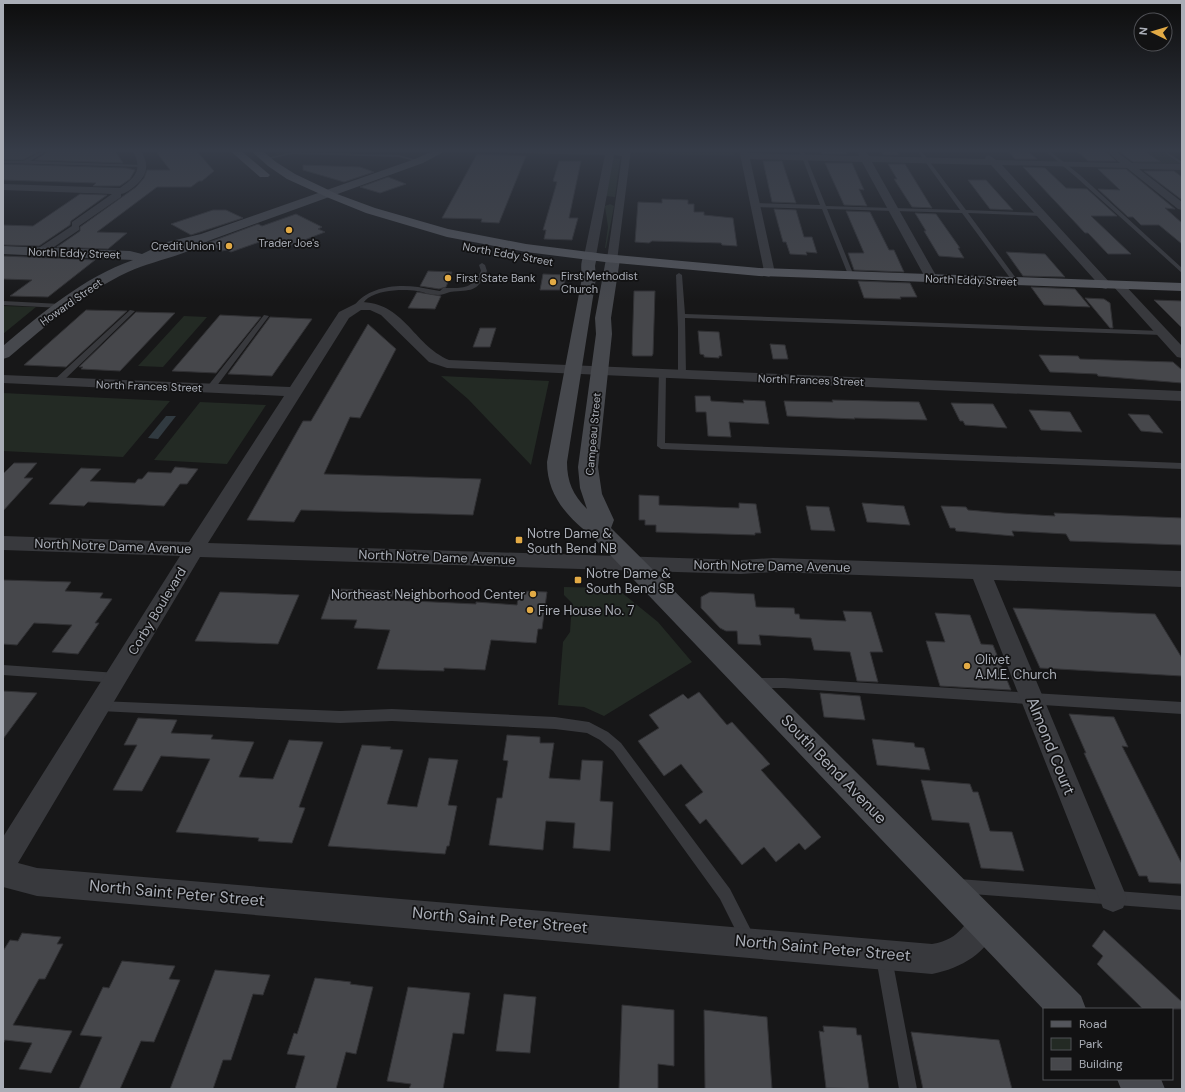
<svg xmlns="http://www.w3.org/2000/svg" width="1185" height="1092" viewBox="0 0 1185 1092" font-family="'DM Sans',sans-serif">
<rect width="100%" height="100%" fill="#171718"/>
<path fill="#232a24" d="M269,149H357L352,154L289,153L278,154Z
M634,149H733L735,156L633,153Z
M1118,151L1163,152L1180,164L1134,163Z
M613,158L620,159L615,197L606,196Z
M610,204L614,206L606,248H605L608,227L605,206Z
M3,306L36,307L3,334Z
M184,316L207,317L163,367L138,366Z
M441,376L549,381L531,465L468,399Z
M3,393L170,401L123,457L3,451Z
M200,402L266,405L227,464L154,460Z
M564,587L616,588L658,622L692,662L604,716L584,707L558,705L563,642L570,632L572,603L564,595Z"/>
<path fill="#313a40" d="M166,416H176L158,439L148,438Z"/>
<path fill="#46474b" stroke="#313134" d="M3,149H44L23,160H3Z
M52,149H114L123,163L35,160Z
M154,149H195L214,171L202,181H199L191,187H157L97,232L127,233L108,249L57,247L80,231V227L136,187L144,178L147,170H170Z
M820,149H845L847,154H822Z
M880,149H895L899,155H883Z
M1075,149H1103L1116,161H1088Z
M1115,149H1142L1161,162H1133Z
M1008,151L1029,152L1037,159H1015Z
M477,154L526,156L499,223L481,222L482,219L442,218Z
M559,161H581L569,218H578L572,240L544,239L546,230H543L557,182L553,181Z
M763,161H782L796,203L772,202Z
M825,163H852L864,190L859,189L867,206L844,205Z
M3,164L126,168L135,170L130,179L120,186H93L96,183L3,180Z
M888,164H905L932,208L912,207L894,179H897Z
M303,165L360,167L374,172L344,182L303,170Z
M1023,167L1045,168L1066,188L1087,189L1117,216H1091L1131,254H1108L1088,233H1085Z
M1098,169H1126L1175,209L1165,208L1182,223V244L1159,225H1141L1133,217H1128L1098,189L1120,190Z
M1144,171H1174L1182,177V200Z
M388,177L406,184L380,193L360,187Z
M968,180H986L1013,210L990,209Z
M80,194L107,195L71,221L70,225L39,246L3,245V225L33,226Z
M662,199L688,200V204H694V212H704V215L733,218L737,246L722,245L721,243L652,241L649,243L635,242L638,202L662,203Z
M774,209L796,210L804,237H812L817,253L806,252L807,255L790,254L786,242H783Z
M213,210H226L243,218L191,235L171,224Z
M846,211L870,212L889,250H894L904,272L854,270L848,253H864Z
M915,213L936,214L960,248H958L964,258L939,256L924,231H926Z
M296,214L322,227L318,229L325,232L281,249L265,240L231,252L227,250L222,251L207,243L258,224L262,226Z
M1006,252L1045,254L1065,277L1023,276Z
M3,256L95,260L48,297L10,296L32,280L3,279Z
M428,271L452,272L446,287L439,289L420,286Z
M543,274L566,275L563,290H540Z
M858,281L910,283L917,297H900L901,299L864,298Z
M1031,287L1075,289L1090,307L1044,305Z
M634,291H655L653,354L652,356H633L632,354Z
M417,292L441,296L435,309L408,308Z
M1085,298L1104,299L1110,303L1113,328H1110Z
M1154,300L1182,301V328Z
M86,310L127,311L66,367L24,365Z
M136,312L175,313L120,371L81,369L83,367H79Z
M220,315L261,317L216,373L172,371Z
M270,317L312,319L272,376L228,374Z
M368,324L396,349L360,418L350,417L324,474L481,479L473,515L301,510L294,522L247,520L303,421H311Z
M480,328H496L490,347H473Z
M698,331L719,332L722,356H719V358L704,357V355L700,354Z
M770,344L785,345L788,359H773Z
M1039,355L1078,356L1080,359L1173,362L1182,370V383L1098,376L1097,374L1050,372Z
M695,396H710L711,401L744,403L743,400L765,401L769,424L729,422L731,437L708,436L706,412H696Z
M832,400L919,402L927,420L854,418L855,419L787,416L784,401L833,402Z
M951,403L993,404L1007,428L965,425L963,421H960Z
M1029,410L1070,412L1082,432L1041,430Z
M1128,414L1149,415L1163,433L1141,431Z
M14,463H37L24,478H33L3,511V474Z
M175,467L198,469L187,484H180L164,506L88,502L84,506L49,504L81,468L101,469L90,481L135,483L138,479H142L148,472L171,473Z
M639,495L659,496V505L739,508V503L756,504L761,533H755V535L656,532V525H645V520H639Z
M862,503L904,506L910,525L867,522Z
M806,506L829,507L835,531L811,530Z
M941,506L966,507L968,510L1003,513L1055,516L1054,513L1182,518V545L1070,541L1066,534L1012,531L1014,536L956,531L955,528H950Z
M3,580L71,582L65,591L103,593L100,598L112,599L95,623H99L78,654L52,652L72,625L34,623L17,645L3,644Z
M337,589L394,591L391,600L476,604V602L517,605L519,591L547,592L542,629H538L536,643L491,640L485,670L444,668V671L377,669L390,630L354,628L357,620L321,619L330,594H335Z
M220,592L299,595L278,644L195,641Z
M710,592L754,594L756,607L794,608L795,614H799L800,619L846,621L843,611L871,612L883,652H870L878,682L857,681L850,652L814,650L811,638L759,635L761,645L738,644L737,631H726L720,628L701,608V597Z
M1013,608L1155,614L1182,658V676L1040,668Z
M935,613L970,615L981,644L993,645L1011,690L940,686L926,641L945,642Z
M3,691L37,693L3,739Z
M699,692L727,725L732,722L770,764L761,770L821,837L805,850L799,843L776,862L764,847L742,865L706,819L700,824L685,805L703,792L681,764L664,776L638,741L659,728L649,715L683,694L688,699Z
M820,693L860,696L865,720L824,717Z
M1069,714L1114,717L1128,747L1122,746L1182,864V884L1149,882L1147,876H1139L1084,753H1086Z
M138,718L177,720L171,733L213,735L211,739L254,742L239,777L273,779L289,740L323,742L299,807L305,808L292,843L258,841L259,838L176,832L210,759L161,756L142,791L113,790L137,745H124Z
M507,735L540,737V743H554L549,778L580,780L582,760L603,761L600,801L613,802L610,851L573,848L575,823L546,821L543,850L489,845L497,798H502L508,761L503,760Z
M872,739L914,743L915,747L924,748L930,770L877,765Z
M362,745L391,747L390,749L403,750L387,804L417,807L429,758L458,760L448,805L457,806L449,846H447L445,854L328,846Z
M921,780L970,784L973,792H978L990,831L1012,832L1024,871L981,868L969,823L932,820Z
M1104,930L1182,1002V1009H1143L1097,964L1103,956L1092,946Z
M22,933L61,937L57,944H63L45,979H39L13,1025L72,1031L51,1073L19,1069L32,1043L5,1040L3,1044V951L10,940L18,941Z
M122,961L175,966L169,979L180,980L154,1042L141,1041L120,1089H79L102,1037L80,1035L103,987L109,988Z
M215,970L270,975L263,995L253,994L231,1060H223L213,1089H170Z
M315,978L351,982L350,984L373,987L356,1054L346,1052L336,1089H295L305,1056L287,1054L294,1033L297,1034Z
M408,987L470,993L464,1034L453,1033L443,1089H409L411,1084L387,1081Z
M504,994L536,997L530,1053L496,1051Z
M622,1005L674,1010V1066L658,1064V1089H619Z
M704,1010L767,1017L772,1089H705Z
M823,1026L856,1028L857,1035H861L869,1089L826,1088L819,1031L824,1032Z
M911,1032L999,1040L1012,1089H923Z"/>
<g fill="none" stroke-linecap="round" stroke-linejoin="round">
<path fill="#38393d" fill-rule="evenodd" d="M46,149H51L30,161L144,165L146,166L144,167L3,163V161H23Z
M799,149H803L826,206L960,210L916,149H920L966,210L1044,213L1045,214L1042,216L968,213L1018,281L1013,282L962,213L827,209L854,276L849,277L822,209L755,207L752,205L755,203L820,205Z
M1043,149H1047L1080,175L1182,268V273L1076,177Z
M1159,149H1163L1182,162V165Z
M292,152L399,155L421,161L419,162L399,157L292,154L265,160L263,159Z
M482,263L485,265L487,271C476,294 472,289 450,292C446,293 442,295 438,295C430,295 424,292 417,291C402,289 381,290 368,298C365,300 362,305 359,307L354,306C368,287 395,284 418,287C425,288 432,290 440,291L443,288C463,288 471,290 481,271L479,265Z
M679,273L682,275L685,314L1162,331L1166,333L1162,335L685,318L686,374L682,376L678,374V329L676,275Z
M3,301L61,304L64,306L61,308L3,305Z
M130,310L135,311L60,384H54V380Z
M264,315L269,316L213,391H207V387Z
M659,371H665L666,373L665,443L1182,463V469L661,449L657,446Z
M3,665L117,673L121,674L123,678L121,682L117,683L3,675Z
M754,678H784L1182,702V714L784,688H754L750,687L748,683L750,679Z
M100,701L340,711L392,709L555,717L589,722L608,732L621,743L730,889L756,940L753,945L748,948L743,945L720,899L613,751L600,740L587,733L555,729L392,721L340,723L100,711L96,710L94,706L96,702Z
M959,879L1182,896V910L959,893L954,891L952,886L954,881Z
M884,950L889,953L892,958L917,1089H899L876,958L879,953Z"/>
<path fill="#38393d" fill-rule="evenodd" d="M132,149H140C149,163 149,174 135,186C131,189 127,193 121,194V197L79,226V230L45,253H37L35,251L37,249L72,226V222L112,194L3,190V184L120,188C137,176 143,169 132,149Z
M478,149H615V150H622L623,149H631L617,261H609L607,259L622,156L614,155L596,256L590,259L584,256L605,155L482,152Z
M739,149H747L748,153L859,156L857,151L858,149H864L869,156L985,159L986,156L989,155L996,160L1120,163L1104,149H1113L1132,163L1182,164V170L1139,169L1182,202V210L1178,209L1127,168L1002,165L1112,285L1118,281L1122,282L1182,346V358L1177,357L1112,285L1106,289L1102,288L991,165L872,162L938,279L932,283L926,279L862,162L750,159L775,273L769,277L765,276Z
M359,302C405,302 412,344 449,360L1182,391V401L447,368L429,362L381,315L370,310H361L349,318L208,543L741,560L773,558L1182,571V587L994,580L1127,898L1123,908L1113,912L1103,908L973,579L773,572L741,574L200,557L18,863L37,868L932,944C964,939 961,920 985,910L995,914L999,924C987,953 962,968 932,974L37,896L3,887V837L180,556L3,550V536L189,542L284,396L3,383V375L290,387L339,312Z"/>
<path fill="#46484d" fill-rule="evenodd" d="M437,149H449L423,163L208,241C183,257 154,260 128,272C83,293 46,326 9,357L3,359V346C42,313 84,277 133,260L3,254V246L130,251L142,254L167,242L201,234L415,159Z
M590,252L595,253L597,256L595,266L596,278L567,462C567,482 573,495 587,509L580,488L578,467L596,334L595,318L606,259L608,256H618L620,259L611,318L612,334L598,467L602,494L614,520L611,528L1081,996L1086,1009L1044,1010L592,536C567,517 547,495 547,462L582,278C581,269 580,261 585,253Z
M1117,1079H1161L1165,1089H1121Z"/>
<path fill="#54565c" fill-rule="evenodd" d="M228,149H239L270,175L268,177H260Z
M249,149H260L276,162L295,174L337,194L375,208L448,229L526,244L605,254L759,268L1182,283V291L759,276L605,262L526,252L447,237L366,213L329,198L287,179L268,166Z"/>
</g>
<linearGradient id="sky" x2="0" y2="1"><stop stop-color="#0d0d0d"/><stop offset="0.5" stop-color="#363c48"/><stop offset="1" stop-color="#363c48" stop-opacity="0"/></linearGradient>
<rect width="1185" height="301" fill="url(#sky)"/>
<g fill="#e2aa45" stroke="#121213" stroke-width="1.5">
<circle cx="289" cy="230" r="4"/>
<circle cx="229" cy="246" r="4"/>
<circle cx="448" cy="278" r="4"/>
<circle cx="553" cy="282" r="4"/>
<rect x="515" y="536" width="8" height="8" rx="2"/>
<rect x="574" y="576" width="8" height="8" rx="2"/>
<circle cx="533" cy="594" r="4"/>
<circle cx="530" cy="610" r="4"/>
<circle cx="967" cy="666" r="4"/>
</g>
<g text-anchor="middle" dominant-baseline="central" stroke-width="3.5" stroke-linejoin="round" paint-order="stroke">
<g font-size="11" fill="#aaaeb7" stroke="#121213" text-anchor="start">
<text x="289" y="243" text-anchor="middle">Trader Joe's</text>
<text x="221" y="246" text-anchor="end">Credit Union 1</text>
<text x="561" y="276">First Methodist<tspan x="561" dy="13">Church</tspan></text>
<text x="456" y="278">First State Bank</text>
</g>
<g font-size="11" fill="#aaaeb7" stroke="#121213">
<text transform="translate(74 253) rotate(2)">North Eddy Street</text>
<text transform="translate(508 254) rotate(10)">North Eddy Street</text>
<text transform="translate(971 280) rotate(2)">North Eddy Street</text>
<text transform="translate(71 302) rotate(-35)">Howard Street</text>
<text transform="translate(811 380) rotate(2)">North Frances Street</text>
<text transform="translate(149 386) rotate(2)">North Frances Street</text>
<text transform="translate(593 434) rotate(-85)">Campeau Street</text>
</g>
<g font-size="13" fill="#aaaeb7" stroke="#121213" text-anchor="start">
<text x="527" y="533">Notre Dame &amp;<tspan x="527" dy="15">South Bend NB</tspan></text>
<text x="586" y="573">Notre Dame &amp;<tspan x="586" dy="15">South Bend SB</tspan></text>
<text x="525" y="594" text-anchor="end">Northeast Neighborhood Center</text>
<text x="538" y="610">Fire House No. 7</text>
<text x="975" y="659">Olivet<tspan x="975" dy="15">A.M.E. Church</tspan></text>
</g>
<g font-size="13" fill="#aaaeb7" stroke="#121213">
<text transform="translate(113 546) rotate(2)">North Notre Dame Avenue</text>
<text transform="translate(437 557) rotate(2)">North Notre Dame Avenue</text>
<text transform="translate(772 566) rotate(1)">North Notre Dame Avenue</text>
<text transform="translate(157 611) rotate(-59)">Corby Boulevard</text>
</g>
<g font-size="16" fill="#aaaeb7" stroke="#121213">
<text transform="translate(1051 746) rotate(68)">Almond Court</text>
<text transform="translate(834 769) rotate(46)">South Bend Avenue</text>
<text transform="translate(177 893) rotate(5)">North Saint Peter Street</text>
<text transform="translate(500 920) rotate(5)">North Saint Peter Street</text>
<text transform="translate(823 948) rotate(5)">North Saint Peter Street</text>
</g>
</g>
<rect width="1185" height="1092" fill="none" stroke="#aaaeb7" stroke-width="8"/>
<rect x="1043" y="1008" width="130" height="72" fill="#121213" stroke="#4f5055"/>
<rect x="1051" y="1021" width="20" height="6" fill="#54565c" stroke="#4f5055"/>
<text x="1079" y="1028" font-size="12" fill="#aaaeb7">Road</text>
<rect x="1051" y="1038" width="20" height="12" fill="#232a24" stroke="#4f5055"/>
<text x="1079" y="1048" font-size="12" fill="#aaaeb7">Park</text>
<rect x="1051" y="1058" width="20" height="12" fill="#46474b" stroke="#4f5055"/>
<text x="1079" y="1068" font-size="12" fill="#aaaeb7">Building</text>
<g transform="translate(1153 32) rotate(275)"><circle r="19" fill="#121213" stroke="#4f5055"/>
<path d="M0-3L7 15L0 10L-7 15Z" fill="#e2aa45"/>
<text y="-6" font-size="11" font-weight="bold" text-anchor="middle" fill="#aaaeb7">N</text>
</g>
</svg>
